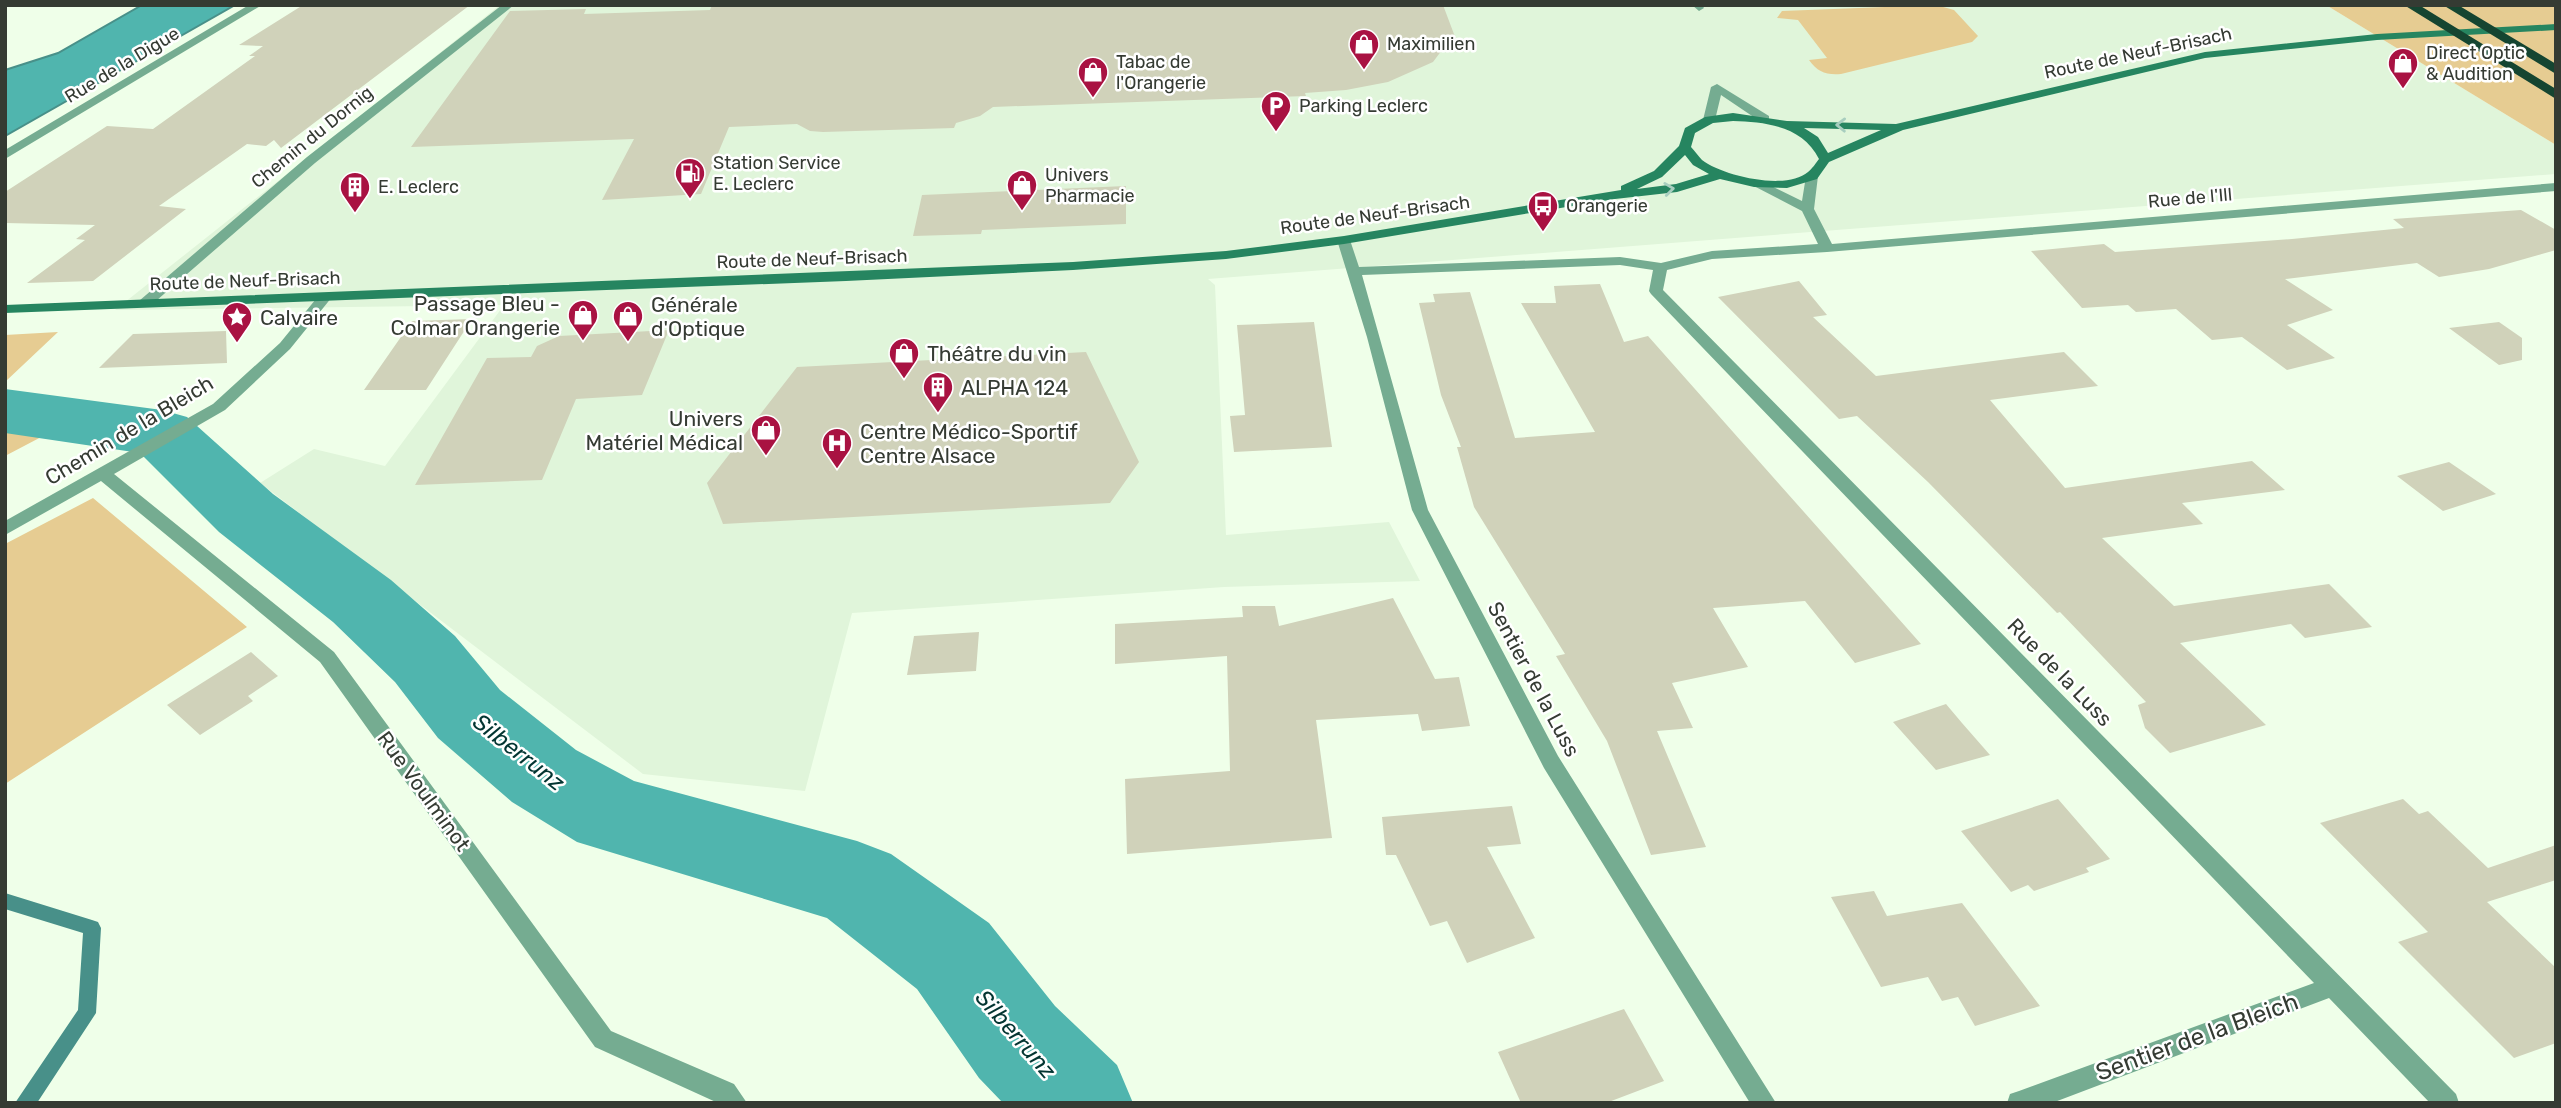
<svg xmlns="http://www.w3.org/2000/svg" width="2561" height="1108" viewBox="0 0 2561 1108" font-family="Rubik,sans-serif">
<rect width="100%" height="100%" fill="#efffe9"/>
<path fill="#e0f5da" d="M500,5H2326L2556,145V174L1208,279L1215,285L1226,535L1389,522L1420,581L1224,587L852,613L805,791L643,774L260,483L314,449L385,466L504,305L115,310Z"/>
<path fill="#e6cc92" d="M1936,5L1954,10L1978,36L1972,42L1841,74C1825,75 1818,72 1809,60L1827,58L1798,20L1777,18L1782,11Z
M2326,5H2556V145Z
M58,332L5,382V335Z
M5,427L45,435L5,456Z
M93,498L247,627L5,784V544Z"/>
<path fill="#50b5ae" stroke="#489089" stroke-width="2" d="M142,5H235L5,136V70L58,53Z"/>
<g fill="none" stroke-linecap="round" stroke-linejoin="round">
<path fill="#489089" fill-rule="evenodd" d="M5,893L92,920L98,922L101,928L96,1013L37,1103H15L78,1010L83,933L5,909Z"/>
<path fill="#50b5ae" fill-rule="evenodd" d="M5,389L162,410L187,417L273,494L391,580L455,636L500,690L576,750L634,781L857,841L891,854L989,923L1055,1006L1117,1065L1133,1103H1003L979,1078L917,989L827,918L577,842L512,802L438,738L395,682L333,622L219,532L140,453L5,433Z"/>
</g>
<path fill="#d0d2ba" d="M303,5H470L281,148L274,140L266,146L247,144L159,206L186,209L93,281L27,283L85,240L76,239L95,225L5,223V192L107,126L153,129L255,56H249L263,46L239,45Z
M712,5H1443L1460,50H1442L1433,62L1388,82L1346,90L1305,93L1306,96L993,107L980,116L956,123L954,128L823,132L810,131L797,124L729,127L701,194L602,200L634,139L411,147L510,11L586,9L584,14L710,10Z
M1126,186V224L982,230L981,234L913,236L922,195Z
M2521,210L2556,230V250L2489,269L2439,277L2417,263L2285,279L2333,310L2287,325L2335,358L2287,370L2242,337L2212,340L2176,309L2136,312L2128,305L2082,308L2031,251L2104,244L2115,252L2292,239L2404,228L2393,219Z
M1799,281L1827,315L1813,317L1876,376L2064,352L2098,386L1990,400L2065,488L2252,461L2285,490L2182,503L2203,524L2102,538L2174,606L2329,584L2372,627L2305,638L2291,624L2180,643L2266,725L2170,753L2145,728L2138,705L2146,702L2060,612L2057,613L1928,482L1857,416L1839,419L1718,297Z
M1600,284L1624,342L1648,336L1921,644L1855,663L1805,601L1713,608L1748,667L1672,683L1693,728L1657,731L1706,847L1651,855L1607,741L1556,656L1565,654L1474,507L1457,447H1461L1441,395L1419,303L1435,302L1433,294L1470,292L1515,438L1595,432L1521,303H1556L1554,286Z
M472,319L426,390H364L412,321Z
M1314,322L1332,447L1234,452L1230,416L1245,415L1237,325Z
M2499,322L2522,338V360L2499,365L2449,328Z
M669,330L642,395L576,399L542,480L415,485L487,358L531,357L537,346L559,336Z
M226,331L227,363L99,368L133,334Z
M1086,352L1139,462L1110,503L723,524L707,483L797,367Z
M2449,462L2496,494L2443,511L2397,476Z
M1393,598L1435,679L1459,677L1470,726L1422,731L1418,714L1316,720L1332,838L1127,854L1125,779L1230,771L1227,656L1115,664V624L1243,617L1242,606H1275L1279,626Z
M979,632L976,671L907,675L914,636Z
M251,652L278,676L248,696L253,701L200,735L167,705Z
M1946,704L1962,723L1990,755L1936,770L1893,722Z
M2058,799L2110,859L2086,868L2089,872L2034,891L2028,885L2011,892L1961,831Z
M2403,799L2419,814L2428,811L2488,868L2556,845V880L2487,902L2556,968V1043L2514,1058L2398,942L2428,932L2320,823Z
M1512,806L1521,844L1487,847L1535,938L1467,963L1447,921L1430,926L1396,855H1386L1382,817Z
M1874,891L1887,916L1962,903L2040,1006L1975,1026L1958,997L1942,1001L1928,977L1881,987L1831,897Z
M1624,1009L1664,1081L1606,1103H1521L1498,1052Z"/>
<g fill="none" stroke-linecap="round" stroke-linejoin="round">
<path fill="#75ac91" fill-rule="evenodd" d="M249,5H262L5,159V150Z
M502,5H514L315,163L149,307H139L137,304L139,301L307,157Z
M1692,5H1702L1704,8L1699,11Z
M1717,84L1769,116V122H1761L1721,95L1715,120L1705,123L1703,120L1711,87Z
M1812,172L1818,176L1814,209L1832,244L2556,183V191L1827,252L1712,259L1667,270L1663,290L2456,1094L2459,1103H2430L2329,998L2052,1103H2007L2010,1094L2019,1091L2314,983L1651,294L1649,291L1653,270L1620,265L1362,275L1428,510L1558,756L1776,1103H1750L1544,768L1412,510L1367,337L1337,240L1339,237H1349L1359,267L1620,257L1661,263L1712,251L1818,244L1802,211L1748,183L1749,180H1759L1802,201L1806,176Z
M325,293L332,297L290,349L225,410L114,474L334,652L611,1031L734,1084L747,1103H718L595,1047L320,662L101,481L5,535V521L213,404L280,343L320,294Z"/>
<path fill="#268560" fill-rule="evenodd" d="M2556,24V30L2377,40L2205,58L1903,130L1829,162L1817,179L1787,188L1754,187L1720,179L1677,192L1615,199L1344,244L1226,259L1073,270L846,281L5,313V305L1073,262L1226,251L1344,236L1621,190V186L1654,171L1679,146L1685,128L1705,117L1733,113L1787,121L1896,124L2205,52L2377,34ZM1733,121C1766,122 1803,126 1819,159C1816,163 1812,169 1808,172C1786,191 1723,176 1702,160C1698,156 1695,151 1691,147L1695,133L1713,123ZM1804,128L1881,130L1828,153L1818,137ZM1685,155L1693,165L1709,174L1676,184L1637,189L1662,177Z"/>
<path fill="#154531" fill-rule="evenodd" d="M2404,5H2419L2556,89V99Z
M2443,5H2458L2556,64V74Z"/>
</g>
<defs><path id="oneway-chevron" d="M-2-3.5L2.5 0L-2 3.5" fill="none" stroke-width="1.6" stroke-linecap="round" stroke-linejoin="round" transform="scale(1.75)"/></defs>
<g stroke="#a8cebf">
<use href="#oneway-chevron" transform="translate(1841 125) rotate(-179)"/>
<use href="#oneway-chevron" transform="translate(1669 189) rotate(-7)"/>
</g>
<defs>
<g id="shop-pin" transform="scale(1.575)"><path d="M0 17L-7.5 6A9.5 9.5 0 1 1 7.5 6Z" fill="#a91242" stroke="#fff"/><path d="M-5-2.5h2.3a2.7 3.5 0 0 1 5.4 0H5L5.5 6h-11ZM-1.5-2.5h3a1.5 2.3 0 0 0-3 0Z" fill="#fff"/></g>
<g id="parking-pin" transform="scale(1.575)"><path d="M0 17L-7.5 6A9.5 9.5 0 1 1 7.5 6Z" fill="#a91242" stroke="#fff"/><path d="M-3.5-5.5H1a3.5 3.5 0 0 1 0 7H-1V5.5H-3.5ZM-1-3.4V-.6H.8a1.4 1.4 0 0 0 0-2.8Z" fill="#fff"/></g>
<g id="fuel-pin" transform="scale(1.575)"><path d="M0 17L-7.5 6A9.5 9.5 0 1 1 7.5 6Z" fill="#a91242" stroke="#fff"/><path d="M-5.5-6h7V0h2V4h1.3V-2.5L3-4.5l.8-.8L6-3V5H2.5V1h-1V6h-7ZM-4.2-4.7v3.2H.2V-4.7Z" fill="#fff"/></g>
<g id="building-pin" transform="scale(1.575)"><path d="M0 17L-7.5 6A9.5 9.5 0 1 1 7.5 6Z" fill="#a91242" stroke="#fff"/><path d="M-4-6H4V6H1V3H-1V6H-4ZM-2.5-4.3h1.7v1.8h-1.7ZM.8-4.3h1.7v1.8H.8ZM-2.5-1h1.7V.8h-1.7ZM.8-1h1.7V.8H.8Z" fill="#fff"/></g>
<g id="bus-pin" transform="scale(1.575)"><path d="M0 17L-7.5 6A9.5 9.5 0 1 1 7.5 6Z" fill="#a91242" stroke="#fff"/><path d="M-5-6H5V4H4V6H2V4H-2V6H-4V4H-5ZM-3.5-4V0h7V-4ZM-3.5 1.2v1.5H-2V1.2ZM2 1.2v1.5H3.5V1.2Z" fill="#fff"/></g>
<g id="sight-pin" transform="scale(1.575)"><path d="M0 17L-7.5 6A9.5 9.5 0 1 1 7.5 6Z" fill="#a91242" stroke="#fff"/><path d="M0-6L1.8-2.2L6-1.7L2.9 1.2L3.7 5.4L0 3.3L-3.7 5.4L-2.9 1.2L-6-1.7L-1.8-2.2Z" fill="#fff"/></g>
<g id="hospital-pin" transform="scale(1.575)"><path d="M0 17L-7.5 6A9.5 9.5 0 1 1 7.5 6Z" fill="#a91242" stroke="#fff"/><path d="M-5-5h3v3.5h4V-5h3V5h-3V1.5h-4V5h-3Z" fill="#fff"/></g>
</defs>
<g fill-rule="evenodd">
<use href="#shop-pin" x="1364" y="44"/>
<use href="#shop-pin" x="2403" y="63"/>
<use href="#shop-pin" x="1093" y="72"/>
<use href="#parking-pin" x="1276" y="106"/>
<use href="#fuel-pin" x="690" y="173"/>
<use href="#shop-pin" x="1022" y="185"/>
<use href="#building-pin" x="355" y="187"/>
<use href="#bus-pin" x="1543" y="206"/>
<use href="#shop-pin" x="583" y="315"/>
<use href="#shop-pin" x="628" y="316"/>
<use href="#sight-pin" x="237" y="317"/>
<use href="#shop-pin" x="904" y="353"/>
<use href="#building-pin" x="938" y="387"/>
<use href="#shop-pin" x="766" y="430"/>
<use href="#hospital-pin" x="837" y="443"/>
</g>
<g text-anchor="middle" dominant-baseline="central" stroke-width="5" stroke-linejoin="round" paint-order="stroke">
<g font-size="18" fill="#353b33" stroke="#fff" text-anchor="start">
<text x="1387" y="44">Maximilien</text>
<text x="2426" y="53">Direct Optic<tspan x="2426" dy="21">&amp; Audition</tspan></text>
<text x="1116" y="62">Tabac de<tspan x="1116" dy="21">l'Orangerie</tspan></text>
<text x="1299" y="106">Parking Leclerc</text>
<text x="713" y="163">Station Service<tspan x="713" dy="21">E. Leclerc</tspan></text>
<text x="1045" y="175">Univers<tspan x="1045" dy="21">Pharmacie</tspan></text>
<text x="378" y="187">E. Leclerc</text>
<text x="1566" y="206">Orangerie</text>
</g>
<g font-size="18" fill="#353b33" stroke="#fff">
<text transform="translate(2138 53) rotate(-12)">Route de Neuf-Brisach</text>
<text transform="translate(122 65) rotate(-31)">Rue de la Digue</text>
<text transform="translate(312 137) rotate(-39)">Chemin du Dornig</text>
<text transform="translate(2190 198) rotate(-5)">Rue de l'Ill</text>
<text transform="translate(1375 215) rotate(-8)">Route de Neuf-Brisach</text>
<text transform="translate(812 259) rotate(-2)">Route de Neuf-Brisach</text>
<text transform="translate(245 281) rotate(-2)">Route de Neuf-Brisach</text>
</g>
<g font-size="21" fill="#353b33" stroke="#fff" text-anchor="start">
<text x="560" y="303" text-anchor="end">Passage Bleu -<tspan x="560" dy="24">Colmar Orangerie</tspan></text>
<text x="651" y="304">Générale<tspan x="651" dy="24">d'Optique</tspan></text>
<text x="260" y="317">Calvaire</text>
<text x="927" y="353">Théâtre du vin</text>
<text x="961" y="387">ALPHA 124</text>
<text x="743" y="418" text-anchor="end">Univers<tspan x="743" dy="24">Matériel Médical</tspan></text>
<text x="860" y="431">Centre Médico-Sportif<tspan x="860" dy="24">Centre Alsace</tspan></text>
</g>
<g font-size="21" fill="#353b33" stroke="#fff">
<text transform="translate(129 430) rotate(-31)">Chemin de la Bleich</text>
<text transform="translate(2060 672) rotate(46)">Rue de la Luss</text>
<text transform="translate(1534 679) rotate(62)">Sentier de la Luss</text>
<text transform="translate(424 791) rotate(54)">Rue Voulminot</text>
</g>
<g font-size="23" font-style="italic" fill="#033532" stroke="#fff">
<text transform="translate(519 752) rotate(38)">Silberrunz</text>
<text transform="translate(1016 1034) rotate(49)">Silberrunz</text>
</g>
<g font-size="24" fill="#353b33" stroke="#fff">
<text transform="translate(2197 1037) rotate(-20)">Sentier de la Bleich</text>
</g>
</g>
<rect width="2561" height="1108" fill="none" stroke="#353b33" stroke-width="14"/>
</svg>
